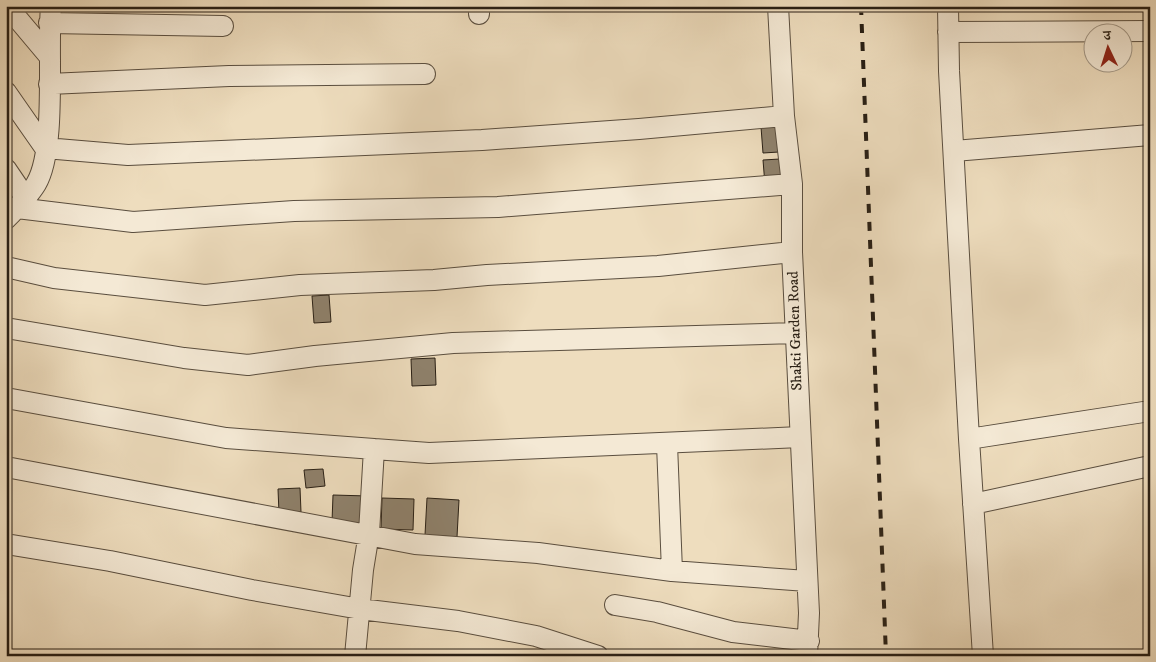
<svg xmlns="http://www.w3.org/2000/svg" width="1156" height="662" viewBox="0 0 1156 662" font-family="'IM FELL DW Pica','Noto Serif Devanagari',serif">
<rect width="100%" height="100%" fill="#eeddbe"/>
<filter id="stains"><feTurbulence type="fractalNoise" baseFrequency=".004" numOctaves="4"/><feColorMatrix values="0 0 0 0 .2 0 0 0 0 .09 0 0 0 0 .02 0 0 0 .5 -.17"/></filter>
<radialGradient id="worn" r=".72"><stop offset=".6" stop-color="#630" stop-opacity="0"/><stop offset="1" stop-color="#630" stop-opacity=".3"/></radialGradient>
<path fill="#8f826d" stroke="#281f15" d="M783,126L786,184L765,185L763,160L780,159L779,152L763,153L761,127Z
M329,295L331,322L314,323L312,296Z
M435,358L436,385L412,386L411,359Z
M323,469L325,486L306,488L304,470Z
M300,488L301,512L279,513L278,489Z
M333,495L368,496L367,523L332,522Z
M382,498L414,499L413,530L381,529Z
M427,498L459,500L457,537L425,535Z"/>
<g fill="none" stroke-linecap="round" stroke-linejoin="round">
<g stroke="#5a4e3f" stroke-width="22">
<path id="minor" d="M7,6L49,56
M778,6L784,116L792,184V252L809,613L807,656
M948,6L949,71L969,439L983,656
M479,14V6
M49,23L223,26
M948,32L1150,31
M49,84L229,76L425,74
M6,92L45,148L128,155L482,140L639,129L784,116
M954,151L1150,135
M6,169L25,197
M17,208L133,222L294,211L498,207L792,184
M6,219C16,209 28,197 36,184C57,149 47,50 51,6
M6,267L54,278L205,295L300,285L434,280L487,275L658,266L792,252
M6,328L184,358L248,365L315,356L453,343L796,333
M6,398L226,438L374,449L369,533L363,570L355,656
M969,439L1150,411
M667,444L672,571
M374,449L429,453L800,437
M6,467L415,544L538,553L672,571L807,581
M973,504L1150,466
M6,544L110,561L252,590L360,609L458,621L536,636L598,656
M615,605L657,612L733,632L809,641"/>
</g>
<use href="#minor" stroke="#f4e9d5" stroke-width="20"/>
<path stroke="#281f15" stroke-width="4" stroke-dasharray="9 9" stroke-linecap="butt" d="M861,6L886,656"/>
</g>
<g text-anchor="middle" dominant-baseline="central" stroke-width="4" stroke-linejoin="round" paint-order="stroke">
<g font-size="15" fill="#281f15" stroke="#f4e9d5">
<text transform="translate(795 331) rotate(-92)">Shakti Garden Road</text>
</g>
</g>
<rect width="1156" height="662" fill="none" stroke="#eeddbe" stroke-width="25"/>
<rect x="8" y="8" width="1141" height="647" fill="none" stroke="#281f15" stroke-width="2.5"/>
<rect x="12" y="12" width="1131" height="637" fill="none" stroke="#281f15"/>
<g transform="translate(1108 48) rotate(356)"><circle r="24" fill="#f4e9d5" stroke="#a29888"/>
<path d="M0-4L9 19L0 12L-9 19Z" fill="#8f2418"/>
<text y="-8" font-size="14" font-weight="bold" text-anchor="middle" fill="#281f15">उ</text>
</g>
<rect width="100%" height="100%" filter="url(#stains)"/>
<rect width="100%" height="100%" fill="url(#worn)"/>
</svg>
